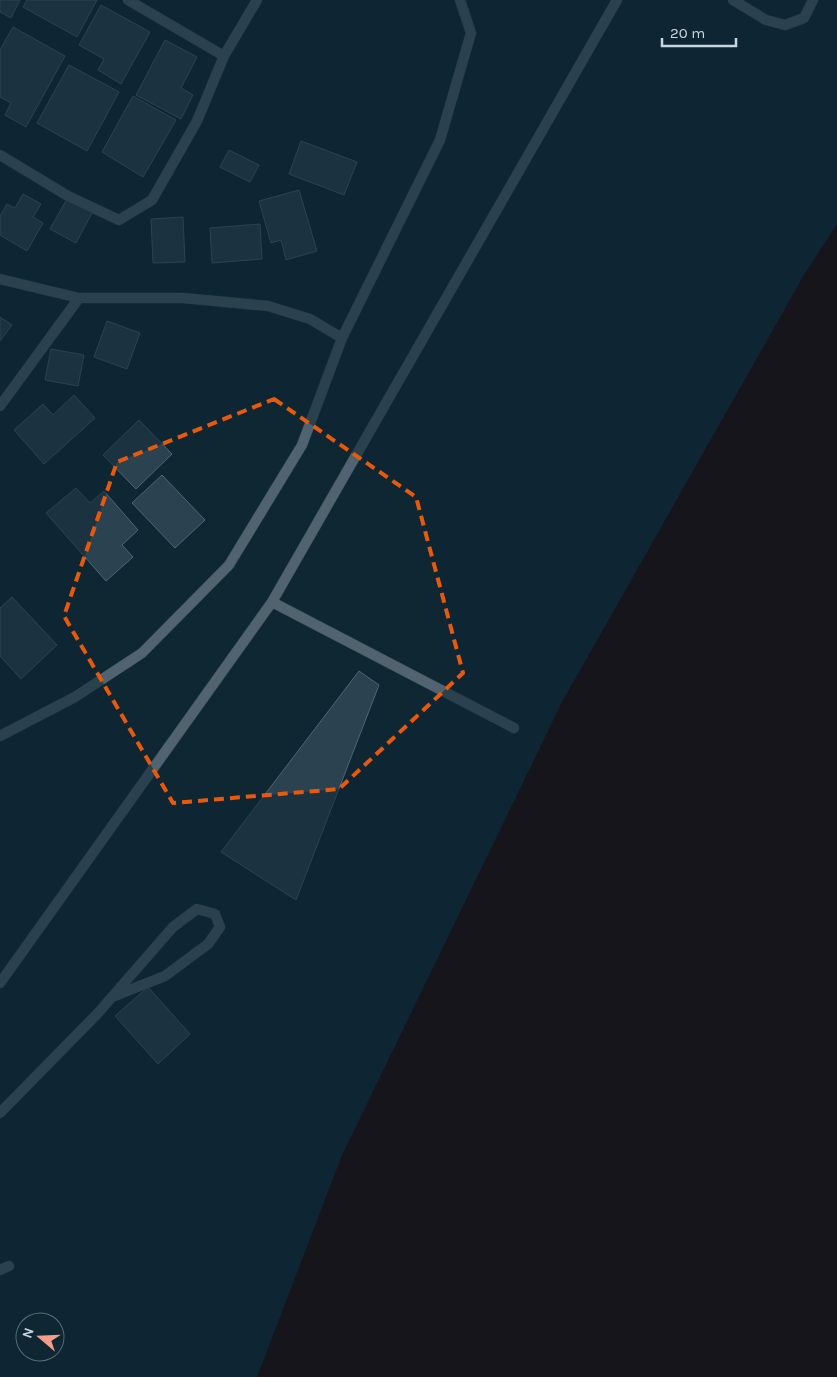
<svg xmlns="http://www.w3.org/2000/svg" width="837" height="1377" viewBox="0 0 837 1377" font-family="Karla,sans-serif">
<rect width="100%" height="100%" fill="#0f2633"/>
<path fill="#200000" d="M837,224V1377H257L342,1155L562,702L805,273Z"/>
<path fill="#2b4250" stroke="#4e6675" d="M0,0H20L11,18L0,12Z
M27,0H97L77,37L23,7Z
M101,5L150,32L121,84L98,70L104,59L79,45Z
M13,27L65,56L26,127L5,115L11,103L0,97V50Z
M165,40L197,57L181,88L193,95L181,119L136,95Z
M69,65L119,92L87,151L37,123Z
M133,96L176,120L143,177L102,152Z
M301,141L357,162L344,195L289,174Z
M229,150L259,165L250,182L220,167Z
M299,190L317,251L286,260L281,240L271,243L259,201Z
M23,194L41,204L33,217L43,223L27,251L0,235V216L7,204L15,208Z
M68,197L93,211L76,243L50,229Z
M183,217L185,262L153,263L151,219Z
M260,224L262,259L212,263L210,228Z
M0,317L12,325L0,341Z
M107,321L140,333L127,369L94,357Z
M51,349L84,355L78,386L45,380Z
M74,395L95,418L44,464L14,430L43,404L53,415Z
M139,420L172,454L136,489L103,455Z
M162,475L205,520L175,548L132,503Z
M76,488L90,503L104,491L138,530L122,545L133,557L106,581L46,513Z
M12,597L57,645L21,679L0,656V608Z
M359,671L379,685L296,900L221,852Z
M148,987L190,1034L158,1064L115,1016Z"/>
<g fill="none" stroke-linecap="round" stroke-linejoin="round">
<g stroke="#2c424e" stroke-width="11">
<path id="lane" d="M733,0L766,20L785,25L804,18L813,0
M272,602L514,728
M0,983L272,602L617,0
M0,1113L98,1013L173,927L197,909L215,914L220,927L208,944L165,976L112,997
M0,1270L9,1266"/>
</g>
<g stroke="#2c424e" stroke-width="11">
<path id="street" d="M128,0L224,56
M0,155L68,196L119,220L152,200L197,121L224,56L257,0
M0,279L79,298H183L268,306L310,319L342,338L302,445L229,565L142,653L75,697L0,736
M342,338L440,140L471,33L460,0
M0,406L79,298"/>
</g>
<use href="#lane" stroke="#51636f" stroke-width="10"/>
<use href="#street" stroke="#51636f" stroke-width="10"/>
</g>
<path d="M0 0H837V1377H0ZM274,399L416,497L463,673L339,789L173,803L64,616L117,462Z" fill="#0f2633" fill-opacity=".55" fill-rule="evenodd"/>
<path fill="none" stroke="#e8590c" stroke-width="4" stroke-dasharray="10 6" stroke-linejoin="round" d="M274,399L416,497L463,673L339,789L173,803L64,616L117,462Z"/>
<g transform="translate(40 1337) rotate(289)"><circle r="24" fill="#0f2633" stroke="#596c77"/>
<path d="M0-4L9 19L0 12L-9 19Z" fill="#f49e8a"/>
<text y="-8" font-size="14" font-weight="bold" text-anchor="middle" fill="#c7d5de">N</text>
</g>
<path d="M662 38v8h74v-8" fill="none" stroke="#c7d5de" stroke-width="2.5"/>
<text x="670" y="38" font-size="15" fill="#c7d5de" stroke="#0f2633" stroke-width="4" paint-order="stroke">20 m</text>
</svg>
